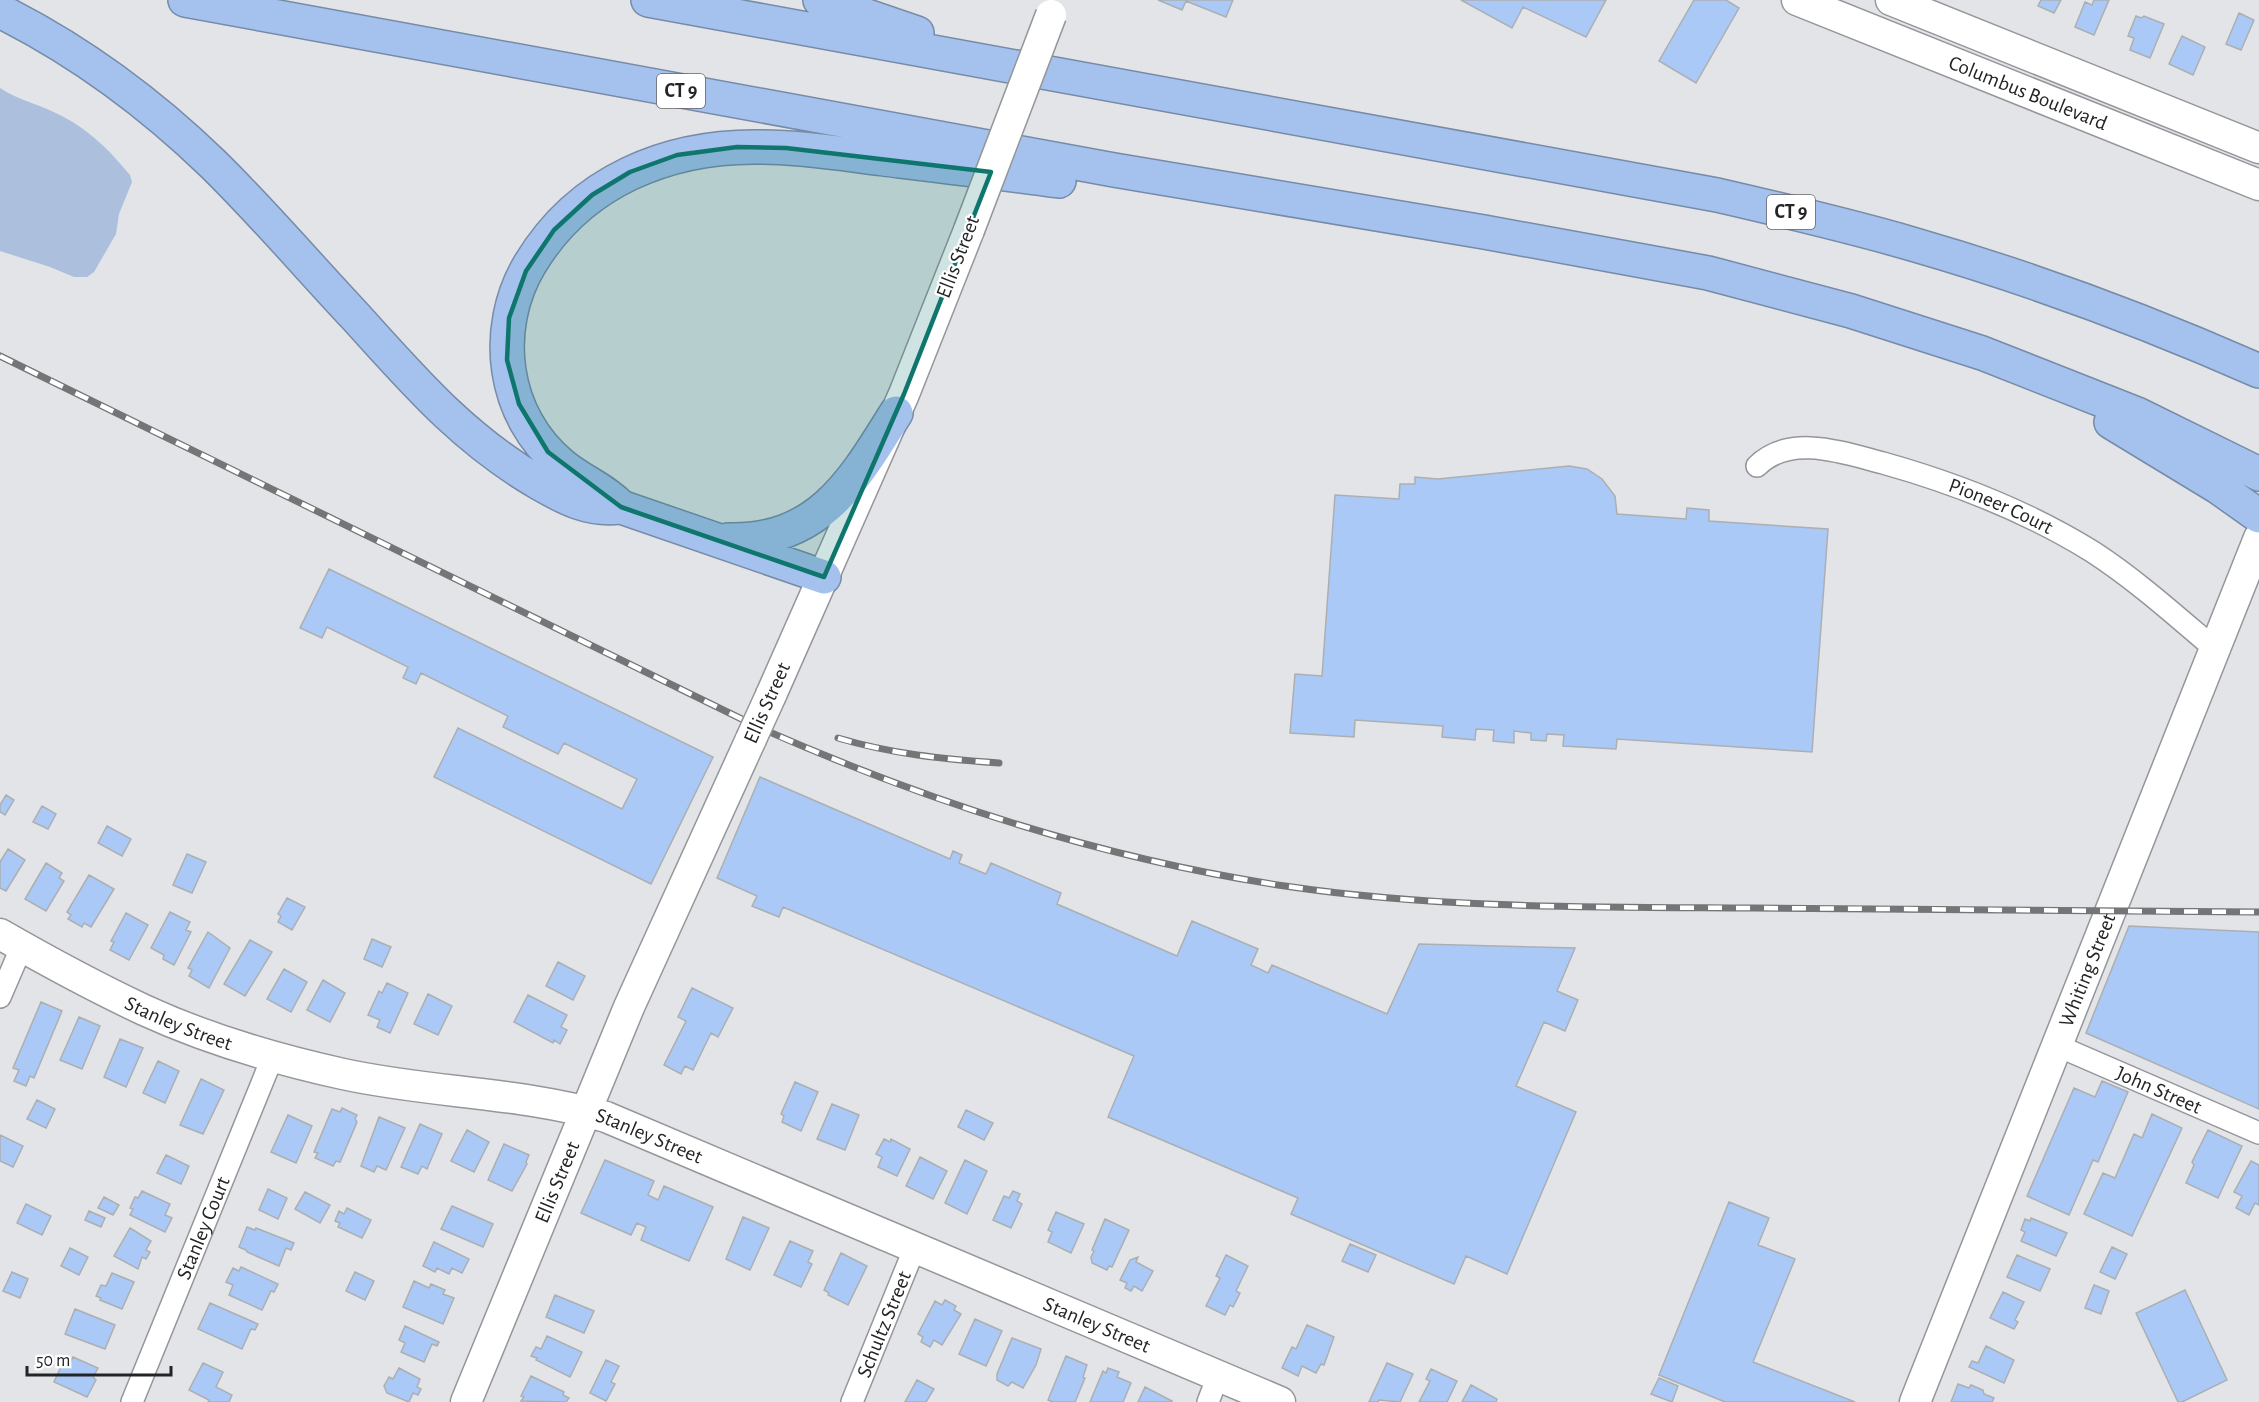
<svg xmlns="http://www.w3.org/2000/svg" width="2259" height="1402" viewBox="0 0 2259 1402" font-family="'Alegreya Sans',sans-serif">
<rect width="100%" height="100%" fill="#e2e4e8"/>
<path fill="#acc0dd" d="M0,88C15,98 31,102 47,109C83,124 106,146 130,175L132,182L119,214L116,234L94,272L87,277H74L50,267L0,251Z"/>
<path fill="#aac9f7" stroke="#acafb2" stroke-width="1.5" d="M1158,0H1233L1226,17L1186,1L1182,10Z
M1461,0H1606L1586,37L1523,7L1512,28Z
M1694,0H1726L1739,8L1696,83L1659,61Z
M2041,0H2061L2054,13L2038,6Z
M2094,0H2109L2094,35L2075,27L2085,2L2092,5Z
M2239,13L2254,20L2241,50L2226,44Z
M2136,16L2141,18L2144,16L2164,24L2150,58L2130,50L2134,38L2128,36Z
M2182,36L2205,47L2193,75L2169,64Z
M1569,466L1587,469L1602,479L1615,496L1617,514L1686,519L1687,508L1709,510V521L1828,529L1812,752L1617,739L1616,749L1563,746L1564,735L1547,734L1546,741L1531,740V733L1514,731V743L1493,741L1494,730L1476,729L1475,740L1442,737L1443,726L1355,720L1354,737L1290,733L1295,674L1322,676L1335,495L1399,499L1400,484H1415V477L1438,479Z
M329,569L713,757L651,884L434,777L458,728L622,809L637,779L564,743L558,754L503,727L508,716L421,673L416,684L403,678L408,667L327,627L322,638L300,628Z
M760,777L950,859L953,851L962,855L959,863L986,874L991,863L1061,893L1057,904L1177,956L1192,921L1258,949L1251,965L1268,973L1272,965L1387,1014L1419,944L1575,948L1557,991L1578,1000L1565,1031L1544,1022L1516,1086L1576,1112L1507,1274L1466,1256L1454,1284L1291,1214L1298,1198L1108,1117L1134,1056L783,907L779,917L752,906L757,896L717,878Z
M6,795L14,800L5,815L0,812V805Z
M42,806L56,814L48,829L33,822Z
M107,826L131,839L122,856L98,843Z
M8,849L25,860L6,891L0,888V862Z
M187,854L206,862L192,893L173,885Z
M46,863L62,873L59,878L64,881L46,911L25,899Z
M89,875L114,889L91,927L84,923L82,927L68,919L71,915L67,912Z
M287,898L305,907L292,930L278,922L281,916L278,914Z
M170,912L190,922L186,930L191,932L174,965L163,959L164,955L151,948Z
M126,913L148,925L129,960L110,950L114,942L111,941Z
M2129,926L2259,932V1109L2086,1033Z
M208,932L230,948L209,988L189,976L192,970L188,968Z
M372,939L391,947L382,967L364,959Z
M250,940L272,952L245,996L224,984Z
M558,962L585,976L573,1000L546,986Z
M284,969L307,982L291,1012L267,999Z
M323,980L345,993L330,1022L307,1010Z
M387,983L408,993L390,1033L377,1027L380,1020L368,1015L379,991L382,993Z
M692,988L733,1008L718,1037L711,1033L693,1070L685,1066L681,1074L664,1065L686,1021L678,1017Z
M428,994L452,1006L438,1035L414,1024Z
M528,995L567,1015L561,1027L567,1030L560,1044L554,1040L553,1043L514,1022Z
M41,1002L62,1011L34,1078L30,1076L26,1086L14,1081L19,1070L13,1068Z
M79,1017L100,1026L82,1069L60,1060Z
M120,1039L143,1048L126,1087L104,1077Z
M158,1061L179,1071L165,1103L143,1093Z
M201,1079L224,1090L203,1134L180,1125Z
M2102,1081L2128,1092L2098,1162L2093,1160L2069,1215L2027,1196L2074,1088L2095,1097Z
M795,1082L818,1092L801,1131L782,1122L784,1116L781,1114Z
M37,1100L55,1109L46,1128L27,1119Z
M832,1104L859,1115L845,1150L817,1139Z
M342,1108L357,1115L355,1119L357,1122L340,1162L336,1161L333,1166L315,1158L318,1153L314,1152L332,1109L340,1112Z
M966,1110L993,1123L984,1140L958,1127Z
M2152,1114L2182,1128L2132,1236L2084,1214L2103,1173L2115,1178L2134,1134L2142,1138Z
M288,1115L312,1126L296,1163L271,1152Z
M379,1117L405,1128L386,1170L377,1166L374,1172L361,1166Z
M420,1124L442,1134L427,1169L422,1166L418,1174L401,1167Z
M467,1130L489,1142L474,1172L451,1161Z
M2208,1130L2242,1146L2218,1198L2186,1183L2194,1165L2192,1162Z
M0,1135L23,1146L13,1167L0,1161Z
M884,1139L890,1142L891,1139L910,1149L897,1176L878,1167L882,1157L876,1154Z
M504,1144L529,1155L526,1162L527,1164L512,1191L488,1180Z
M166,1155L189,1166L181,1184L157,1173Z
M920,1157L947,1171L933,1199L906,1186Z
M605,1160L654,1181L648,1195L658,1200L664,1186L713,1207L689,1261L641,1240L646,1227L637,1223L631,1235L581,1213Z
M965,1160L987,1171L967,1214L945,1203Z
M2251,1161L2259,1165V1205L2255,1203L2249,1215L2236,1208L2242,1196L2234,1192Z
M268,1189L287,1198L278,1219L259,1210Z
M142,1191L170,1204L165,1215L172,1218L165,1232L130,1215L133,1209L130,1208L135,1197L138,1198Z
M1013,1191L1020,1194L1017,1201L1022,1204L1011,1228L993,1220L1004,1196L1009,1198Z
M305,1192L330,1205L320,1223L295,1209Z
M104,1197L119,1205L113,1215L98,1208Z
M1729,1202L1769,1218L1758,1245L1795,1259L1753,1362L1855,1402H1725L1659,1375Z
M26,1204L51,1216L42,1235L17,1223Z
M452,1206L493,1224L483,1247L441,1229Z
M347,1208L371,1220L362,1238L338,1227L340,1223L335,1221L339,1211L344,1214Z
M89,1211L105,1218L101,1227L85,1220Z
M1056,1212L1084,1224L1071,1253L1048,1242L1052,1232L1048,1230Z
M743,1217L769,1228L750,1270L726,1259Z
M2031,1218L2067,1233L2056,1256L2021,1241L2025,1232L2021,1230L2025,1219L2030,1221Z
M1105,1219L1129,1230L1112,1267L1109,1266L1107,1270L1092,1263L1091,1257L1094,1251L1092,1250Z
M247,1227L255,1230L256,1228L294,1243L291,1250L286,1248L279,1266L247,1252L246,1250L239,1247Z
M130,1228L151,1241L146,1250L150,1252L146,1259L142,1257L138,1269L114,1256Z
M790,1241L813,1251L808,1262L812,1264L801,1287L774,1275Z
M434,1242L469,1259L462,1273L452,1268L449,1274L437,1268L435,1272L423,1266Z
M1350,1244L1376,1255L1368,1272L1342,1261Z
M2112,1247L2127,1254L2115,1279L2100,1272Z
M70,1248L88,1257L79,1275L61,1266Z
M841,1253L867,1266L848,1305L828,1295L829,1293L824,1290Z
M1226,1255L1248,1266L1236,1291L1240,1293L1233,1307L1230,1305L1225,1315L1206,1306L1220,1278L1216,1276Z
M2017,1255L2050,1269L2040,1291L2007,1277Z
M1138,1257L1136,1262L1153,1271L1142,1291L1134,1286L1131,1291L1125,1288L1127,1283L1120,1280L1130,1260Z
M241,1267L278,1284L274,1292L271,1291L262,1310L229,1295L233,1285L226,1282L233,1268L239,1271Z
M12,1272L28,1279L20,1298L3,1291Z
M355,1272L374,1281L365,1300L346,1291Z
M112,1273L134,1282L122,1309L100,1300L101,1298L96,1296L101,1285L106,1286Z
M414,1281L429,1288L431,1284L445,1290L443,1294L454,1298L443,1324L403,1307Z
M2094,1285L2109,1291L2101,1314L2085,1308Z
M2185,1290L2227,1380L2182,1402H2178L2136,1313Z
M2003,1292L2024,1302L2015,1320L2018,1322L2014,1329L1990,1318Z
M555,1295L594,1311L584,1333L546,1317Z
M945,1300L956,1306L954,1310L961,1314L942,1345L934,1340L930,1347L921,1342L923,1337L918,1334L935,1301L942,1305Z
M210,1303L258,1324L255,1330L251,1329L242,1349L198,1329Z
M75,1309L115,1325L105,1349L65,1334Z
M975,1319L1002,1331L986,1366L959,1354Z
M1307,1325L1334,1337L1324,1365L1321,1364L1316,1373L1302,1366L1298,1376L1282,1368L1292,1347L1296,1349Z
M405,1326L439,1342L437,1346L432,1344L424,1362L401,1352L405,1343L399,1340Z
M547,1336L582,1352L570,1377L536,1360L537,1358L531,1356L536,1347L541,1349Z
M1012,1338L1041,1349L1036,1365L1023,1388L1012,1382L1008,1386L997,1380V1374Z
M1986,1346L2014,1360L2004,1383L1969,1367L1972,1361L1978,1363Z
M1066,1356L1087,1365L1083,1377L1085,1378L1075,1402H1053L1048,1400Z
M73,1357L98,1368L93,1377L96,1380L87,1397L54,1382L64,1360L70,1363Z
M606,1360L619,1366L611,1382L615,1384L606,1401L590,1393Z
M203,1363L223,1372L216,1387L232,1395L229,1402H208L209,1400L189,1390Z
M1387,1363L1413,1374L1400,1402L1379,1400L1378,1402H1369Z
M399,1368L420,1379L417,1387L421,1389L418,1395L413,1393L409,1402L387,1393L384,1386L389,1377L393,1379Z
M1108,1368L1119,1372L1117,1377L1131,1383L1123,1402H1090L1103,1371L1106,1373Z
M1431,1369L1457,1381L1447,1402H1419L1430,1381L1426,1379Z
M531,1376L564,1392L563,1395L569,1398L566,1402L521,1401L524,1397L521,1396Z
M1659,1378L1678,1386L1672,1402L1651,1394Z
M917,1380L934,1389L926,1402H905Z
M1958,1384L1969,1388L1971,1385L1983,1390L1984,1394L1994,1398L1992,1402H1951Z
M1471,1385L1497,1399L1496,1402H1462Z
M1145,1387L1172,1401V1402H1138Z"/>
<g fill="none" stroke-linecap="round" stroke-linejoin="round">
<g stroke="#94969a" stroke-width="24">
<g id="street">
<path id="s1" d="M1757,466C1790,433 1844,453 1883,463C1958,484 2027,511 2093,552C2136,580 2175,615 2215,649"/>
<path d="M0,997L22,946"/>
<path id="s2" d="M2058,1046L2259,1133"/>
<path id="s3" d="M132,1402L273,1056"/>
<path id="s4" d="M852,1402L915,1247"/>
<path d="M1208,1402L1218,1376"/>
</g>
</g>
<g stroke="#94969a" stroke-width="33">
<g id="secondary">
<path id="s5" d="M1797,0L2259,185"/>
<path d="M1891,0L2259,148"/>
<path d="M771,695L904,394L969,230"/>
<path id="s6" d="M0,934C47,961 95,987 144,1010C207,1039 275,1059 343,1074C429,1093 521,1092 606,1117L1280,1402"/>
<path id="s7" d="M466,1402L629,1007L751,739"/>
<path id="s8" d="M1915,1402L2259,538"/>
</g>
</g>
<g stroke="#778ba7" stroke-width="36">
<path id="highway" d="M185,0L1114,170L1484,232L1708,273L1851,311L1982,353L2137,414L2259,474
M648,0L1717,195C1782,210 1847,225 1912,244C2030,278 2146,321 2259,371
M820,0L917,33
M0,11C78,50 150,103 213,164C262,212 308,266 355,316C414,381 462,438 539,483C565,498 589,511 620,507
M2111,422L2218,487L2259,516
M728,540C819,542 853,482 896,413
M824,577L621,507C604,489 581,481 562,465C502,416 491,329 530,264C580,181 668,145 762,147C802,147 843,154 884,159C942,166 1001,173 1059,181"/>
</g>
<use href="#street" stroke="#fff" stroke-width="21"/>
<use href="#secondary" stroke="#fff" stroke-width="30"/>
<use href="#highway" stroke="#a4c2ed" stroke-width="33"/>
<g stroke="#747577" stroke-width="7">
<path id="rail" d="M0,356L758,727C926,801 1103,859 1285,886C1440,909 1596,907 1753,908C1921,909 2090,911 2259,912
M838,738C892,754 942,759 999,763"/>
</g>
<use href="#rail" stroke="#fff" stroke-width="4.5" stroke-dasharray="14" stroke-linecap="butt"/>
<g stroke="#94969a" stroke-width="33" stroke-linecap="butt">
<path id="secondary-bridge" d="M969,230L1051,15
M751,739L771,695"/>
</g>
<use href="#secondary-bridge" stroke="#fff" stroke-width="30"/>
</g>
<path fill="#0f766e" fill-opacity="0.2" stroke="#0f766e" stroke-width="4.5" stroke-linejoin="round" d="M737,147L786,148L991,172L904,394L824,577L621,507L548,452L519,404L507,360L509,318L526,271L554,230L592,195L630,172L677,155Z"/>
<g text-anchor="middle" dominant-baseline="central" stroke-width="4.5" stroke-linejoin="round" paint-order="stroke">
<g fill="#fff" stroke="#656666" stroke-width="1.5">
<rect x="657" y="74" width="48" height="34" rx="4.5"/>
<rect x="1767" y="195" width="48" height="34" rx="4.5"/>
</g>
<g font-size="20" font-weight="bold" fill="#232425">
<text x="681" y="91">CT 9</text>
<text x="1791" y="212">CT 9</text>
</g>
<g font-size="21" fill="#232425" stroke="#fff">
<text stroke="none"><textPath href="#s5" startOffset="249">Columbus Boulevard</textPath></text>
<text transform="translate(958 257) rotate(-69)">Ellis Street</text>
<text stroke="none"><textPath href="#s1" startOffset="258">Pioneer Court</textPath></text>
<text transform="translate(767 703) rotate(-66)">Ellis Street</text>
<text stroke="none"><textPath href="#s8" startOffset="465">Whiting Street</textPath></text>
<text stroke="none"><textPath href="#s6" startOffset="200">Stanley Street</textPath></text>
<text stroke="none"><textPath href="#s2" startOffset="110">John Street</textPath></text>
<text stroke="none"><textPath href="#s6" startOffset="686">Stanley Street</textPath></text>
<text stroke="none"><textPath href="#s7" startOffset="238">Ellis Street</textPath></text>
<text stroke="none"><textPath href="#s3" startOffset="188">Stanley Court</textPath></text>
<text stroke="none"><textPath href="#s4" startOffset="84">Schultz Street</textPath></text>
<text stroke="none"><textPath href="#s6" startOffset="1172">Stanley Street</textPath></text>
</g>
</g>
<path d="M27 1366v9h144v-9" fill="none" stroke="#232425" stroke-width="3"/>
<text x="36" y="1366" font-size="18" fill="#232425" stroke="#ffffff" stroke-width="4.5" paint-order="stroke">50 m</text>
</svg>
